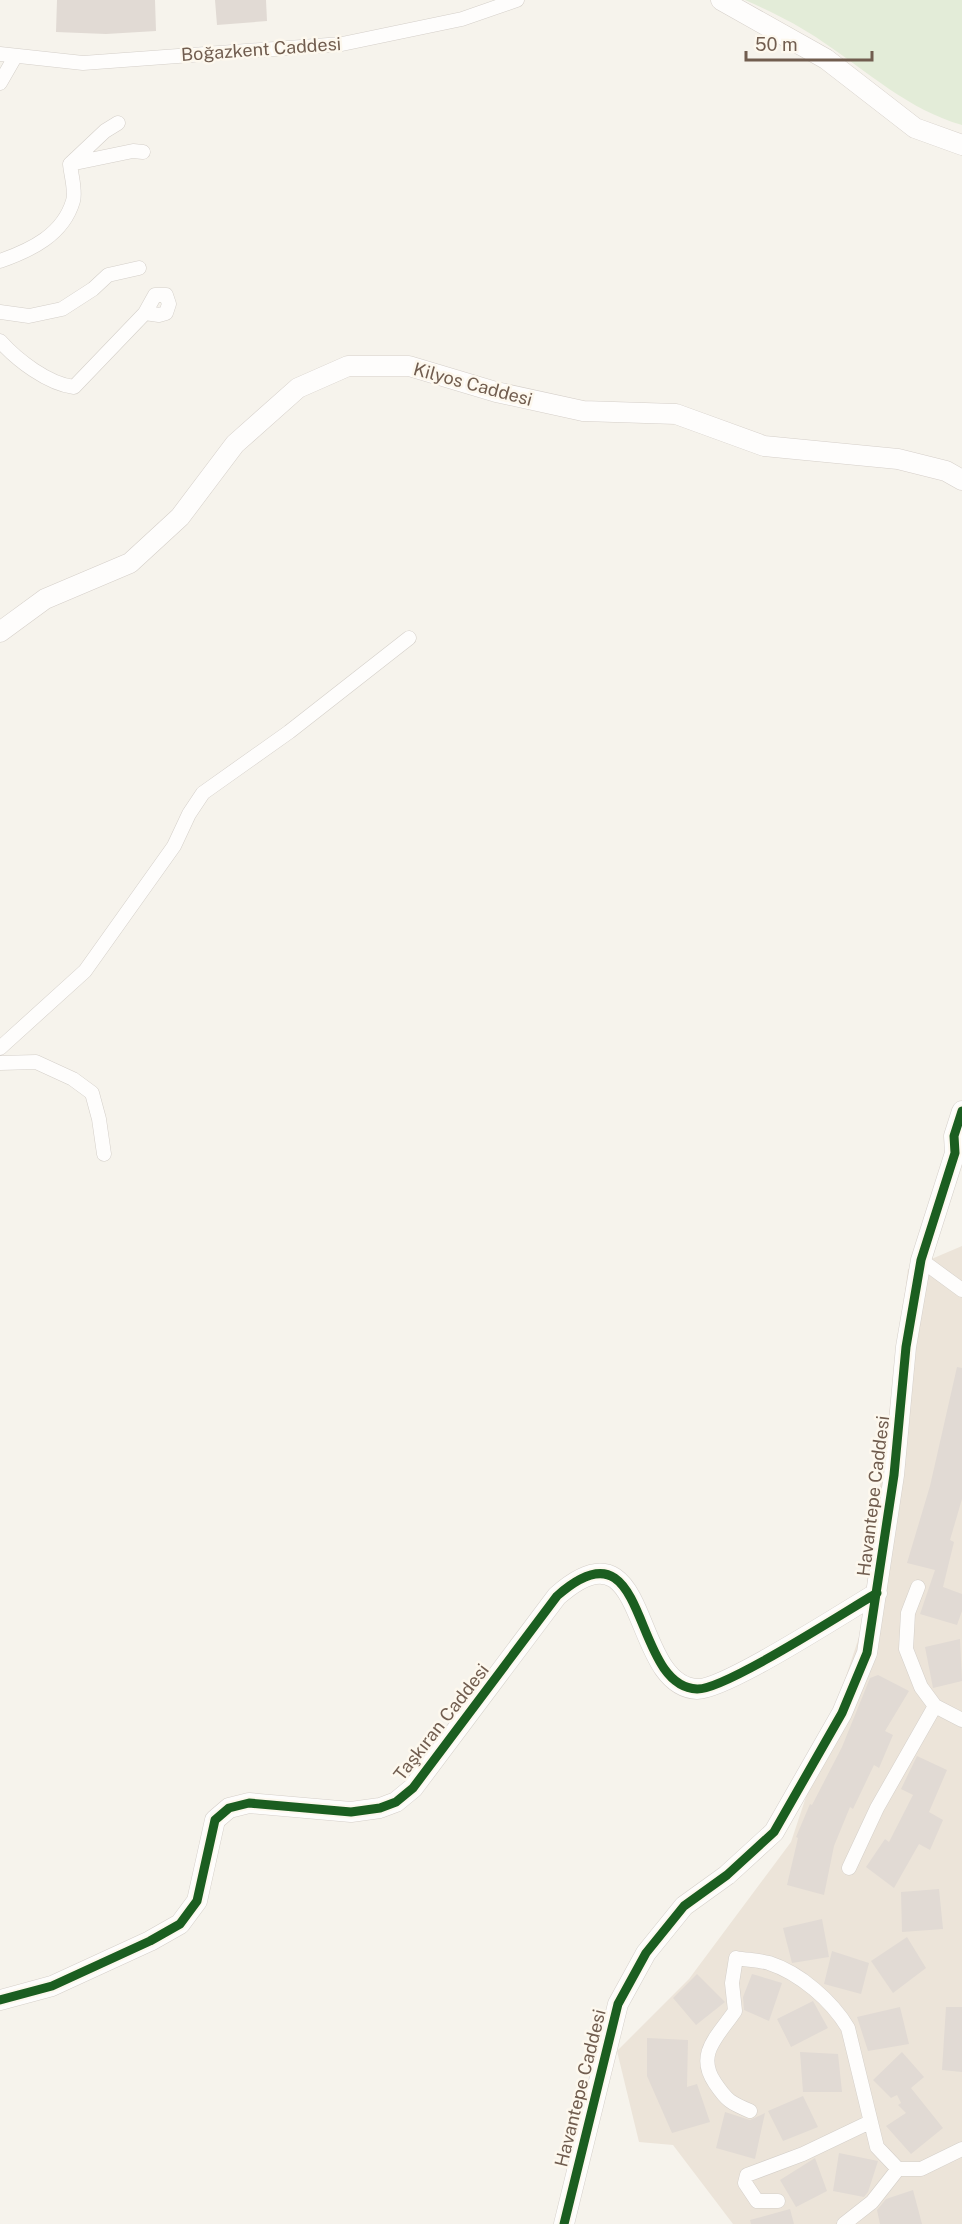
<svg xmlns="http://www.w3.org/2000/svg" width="962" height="2224" viewBox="0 0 962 2224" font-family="'Public Sans',sans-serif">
<rect width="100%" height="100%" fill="#f6f3ec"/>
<path fill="#ece4d9" d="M962,1246V2224H733L673,2145L639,2142L617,2051L689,1979L791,1842L861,1631L908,1269Z"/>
<path fill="#e3ecd8" d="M745,0H962V125C909,110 868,72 823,42C799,25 772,12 745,0Z"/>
<path fill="#e1dad4" d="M57,0H155L156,31L106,34L56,32Z
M215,0H266L267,21L217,25Z
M957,1367L962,1368V1499L950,1540L954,1542L943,1587L962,1594V1611L957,1625L920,1614L935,1570L907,1563L930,1486Z
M960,1639L962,1681L933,1688L925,1647Z
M878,1675L909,1691L885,1731L893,1735L879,1768L874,1765L853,1809L850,1807L834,1846L824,1895L787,1885L798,1838L796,1837L810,1804L812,1805L842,1747L870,1678Z
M917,1756L947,1770L929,1812L943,1820L930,1850L919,1844L894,1888L866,1867L885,1839L889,1842L913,1795L901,1789Z
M939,1889L943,1929L902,1932L901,1892Z
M822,1919L829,1957L792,1963L783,1928Z
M907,1937L926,1968L893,1993L871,1961Z
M832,1951L869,1963L861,1994L824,1984Z
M697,1974L725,2002L696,2025L673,1998Z
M752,1974L782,1983L769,2021L744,2010L743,1997Z
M813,2001L828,2028L791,2047L777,2019Z
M900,2007L909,2044L868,2051L857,2017Z
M946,2007H962V2072L942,2070Z
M647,2038L688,2040L687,2087L697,2084L710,2122L672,2133L647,2076Z
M800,2052L838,2054L842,2092H803Z
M902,2052L924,2077L911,2088L943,2128L911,2154L886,2126L906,2113L898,2105L901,2103L897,2095L891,2098L873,2080Z
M803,2096L818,2127L783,2141L768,2111Z
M725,2112L750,2120L765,2113L755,2159L716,2148Z
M839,2153L878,2161L868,2192L864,2197L833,2191Z
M815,2158L827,2191L796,2207L780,2180Z
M913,2190L922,2224H880L877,2210L886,2199Z
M790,2209L794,2224H751L750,2220Z"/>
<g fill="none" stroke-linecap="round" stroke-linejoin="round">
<g stroke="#d4cfc9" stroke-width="15">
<path id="street" d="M0,54L83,63L342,44L462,19L517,0
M0,83L15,57
M70,164L133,151L143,152
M0,261C31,250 63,235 73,201C76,191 71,175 70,164L105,131L118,123
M0,312L29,316L62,309L93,289L108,275L139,268
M0,341C17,360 48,384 74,387L145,313L155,295H166L169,304L166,313L159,315L145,313
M0,1048L85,971L174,846L189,814L203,793L289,732L409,638
M0,1063L36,1062L73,1079L92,1093L99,1119L104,1154
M921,1260L962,1290
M918,1587L908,1613L906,1649L921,1687L935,1706L962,1720
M849,1868L877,1808L935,1706
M750,2111C731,2103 727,2101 715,2083C695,2054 718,2036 735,2011L732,1983L736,1958C746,1960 758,1960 769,1963C800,1973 832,2001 848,2028L877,2147L898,2169H921L962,2149
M778,2201H757L745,2183L747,2175L803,2154L870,2122
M844,2224L872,2202L898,2169"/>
</g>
<g stroke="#d5cfc9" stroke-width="21">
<path id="secondary" d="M721,0L826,59L915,128L962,145
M0,632L45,599L130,563L180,517L235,444L298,388L348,366H409L496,392L583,411L676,414L764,446L898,459L946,471L962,480
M0,2000L52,1986L150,1941L180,1924L197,1901L215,1820L229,1808L249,1803L351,1812L380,1808L396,1802L413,1788L557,1596C651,1513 629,1686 697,1689C725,1690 846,1611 877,1593
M564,2224L618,2004L646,1953L684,1906L727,1875L774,1832L842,1713L867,1653L894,1475L906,1347L921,1260L955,1153L954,1136L962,1111"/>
</g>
<use href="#street" stroke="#fefdfc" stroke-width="14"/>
<use href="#secondary" stroke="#fefdfc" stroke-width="20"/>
<g stroke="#fdf8ee" stroke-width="13">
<path id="cycleway" d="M0,2000L52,1986L150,1941L180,1924L197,1901L215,1820L229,1808L249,1803L351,1812L380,1808L396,1802L413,1788L557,1596C651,1513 629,1686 697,1689C725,1690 846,1611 877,1593
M564,2224L618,2004L646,1953L684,1906L727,1875L774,1832L842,1713L867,1653L894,1475L906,1347L921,1260L955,1153L954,1136L962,1111"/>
</g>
<use href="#cycleway" stroke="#1b5e20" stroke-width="9"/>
</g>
<g text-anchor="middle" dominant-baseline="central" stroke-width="5" stroke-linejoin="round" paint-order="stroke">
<g font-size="18" fill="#715d4f" stroke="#fdf8ee">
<text transform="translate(261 49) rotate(-4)">Boğazkent Caddesi</text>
<text transform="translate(473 384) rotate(15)">Kilyos Caddesi</text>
<text transform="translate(873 1496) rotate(-83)">Havantepe Caddesi</text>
<text transform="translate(441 1722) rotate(-52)">Taşkıran Caddesi</text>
<text transform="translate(580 2088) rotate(-76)">Havantepe Caddesi</text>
</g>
</g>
<path d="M746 51v9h126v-9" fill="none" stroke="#715d4f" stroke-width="3"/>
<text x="755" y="51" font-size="18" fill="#715d4f" stroke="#fdf8ee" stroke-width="4.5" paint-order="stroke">50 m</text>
</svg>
